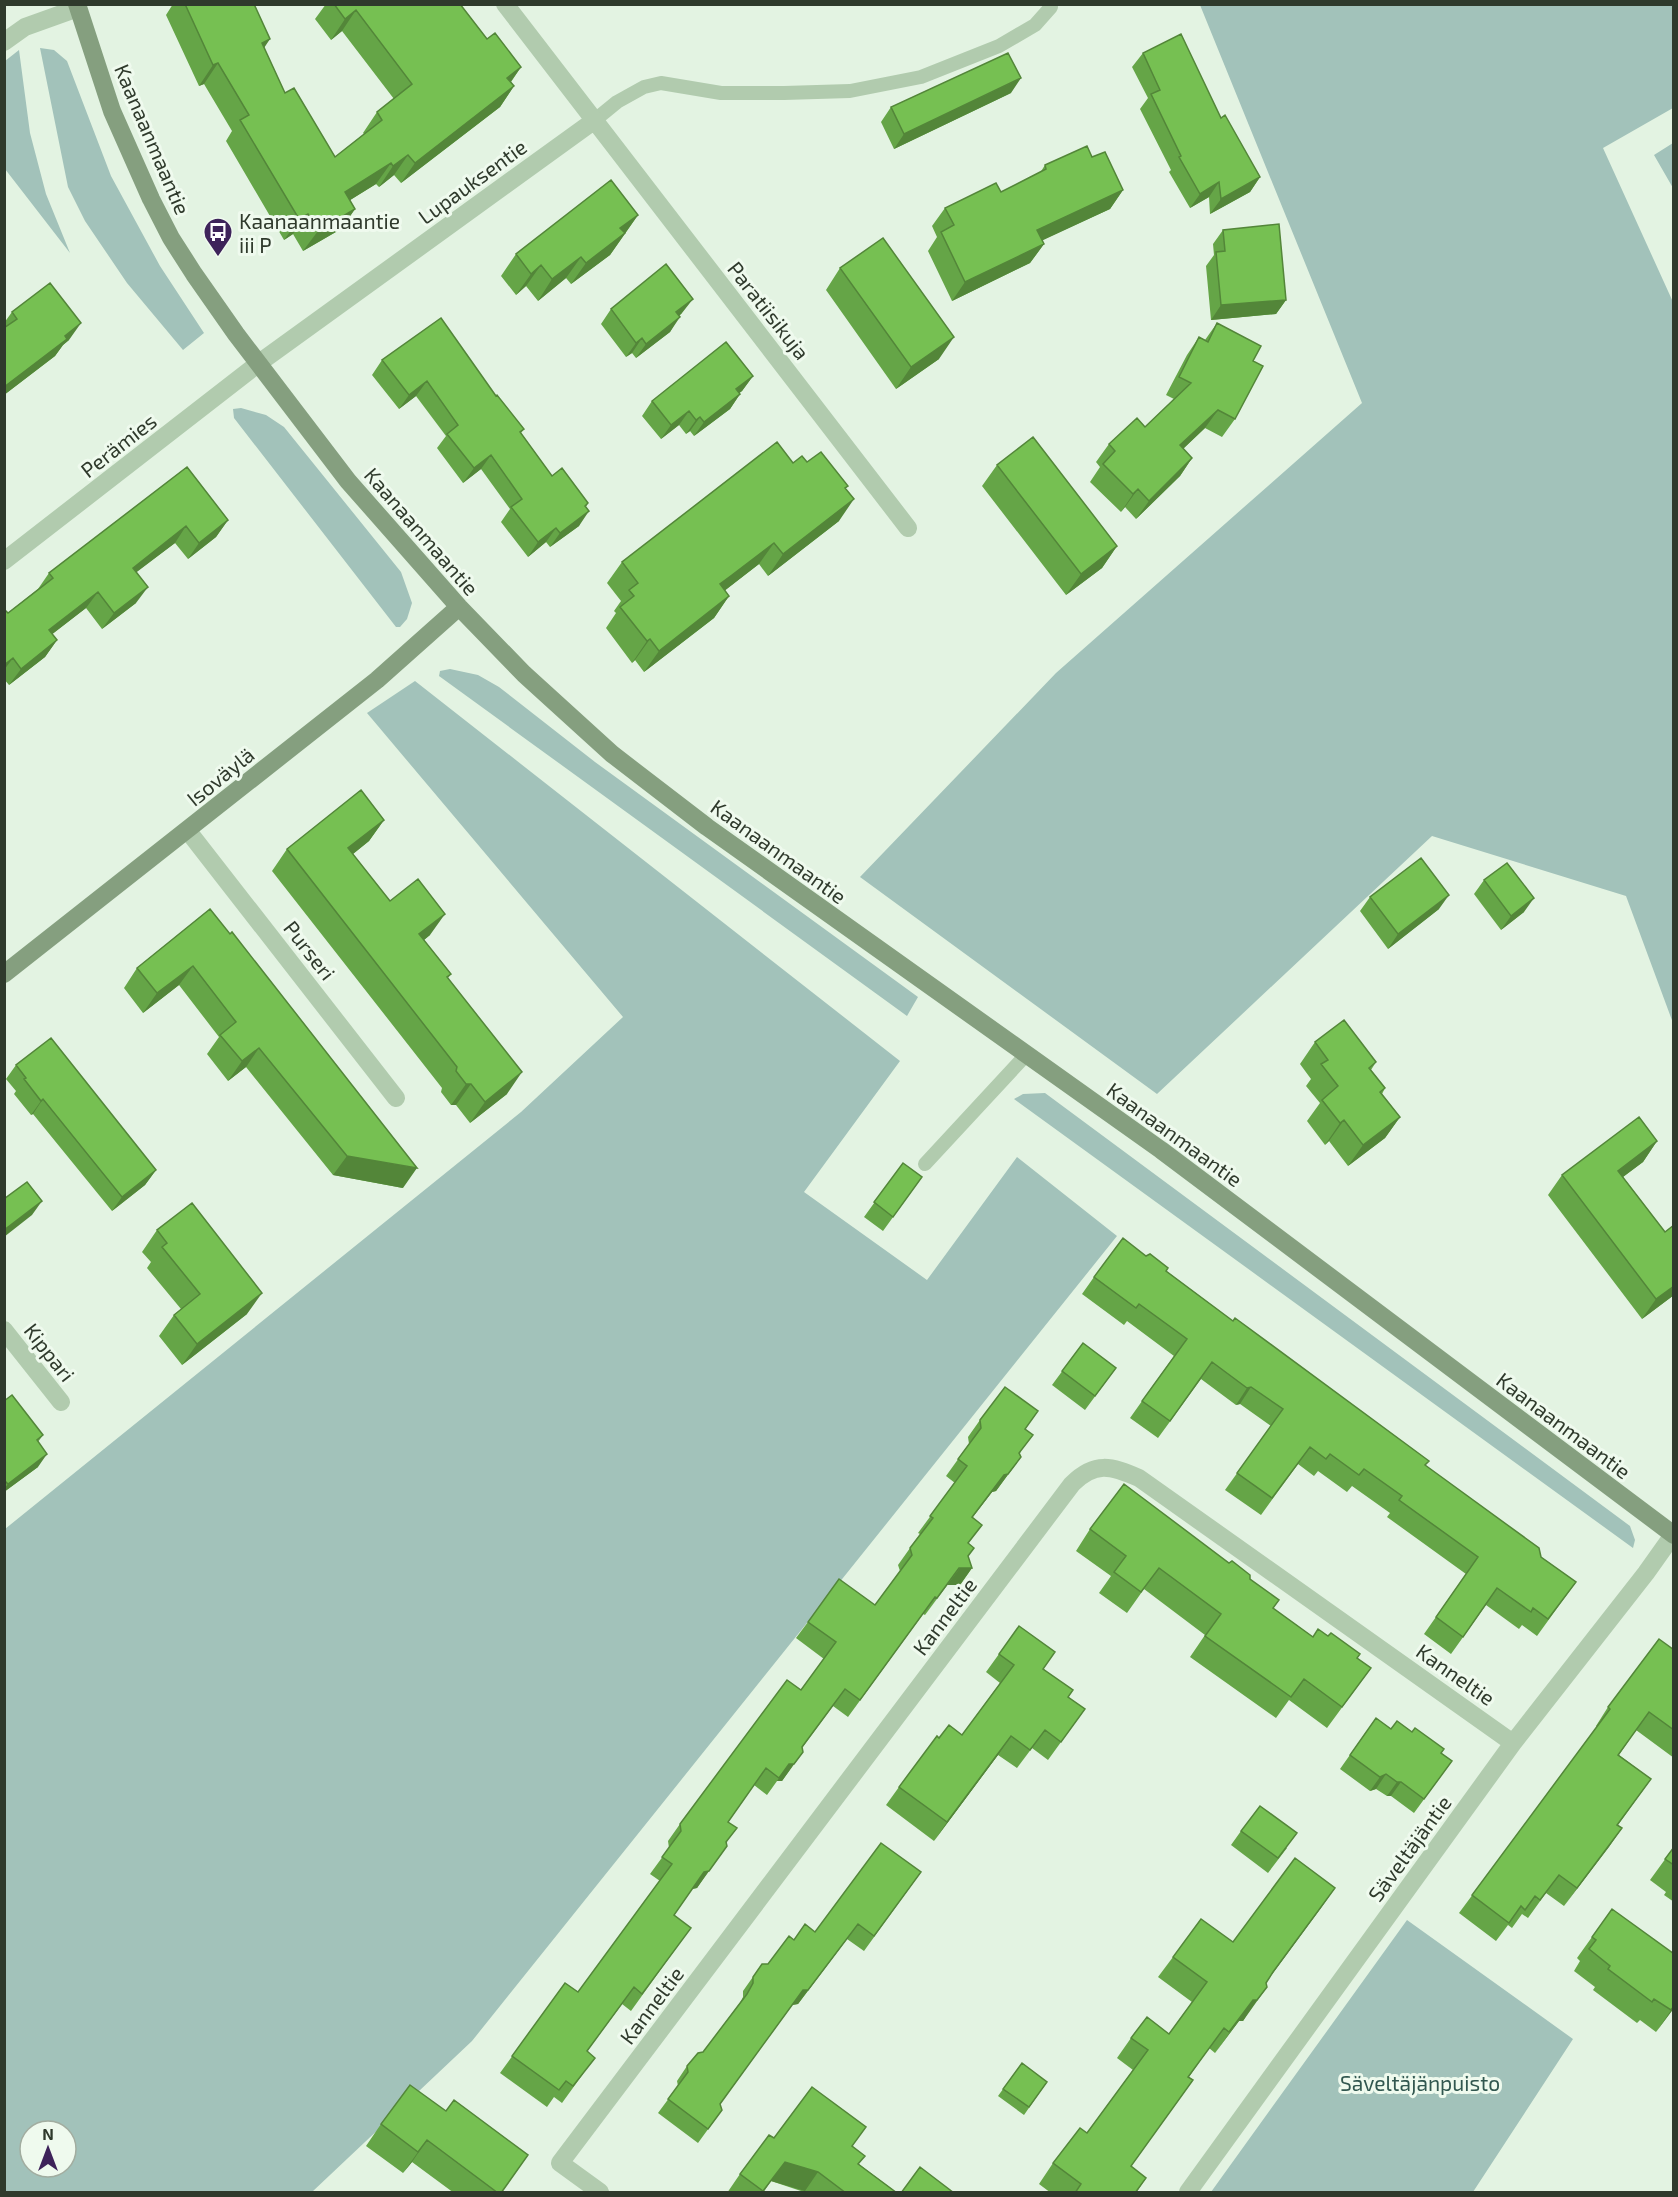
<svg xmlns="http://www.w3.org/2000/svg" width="1678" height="2197" viewBox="0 0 1678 2197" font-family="'Exo 2',sans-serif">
<rect width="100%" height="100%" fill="#e3f3e2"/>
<path fill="#a2c2ba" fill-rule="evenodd" d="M1200,5H1673V108L1603,148L1673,302V1023L1626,896L1432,836L1157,1094L860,877L1056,673L1362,403Z
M40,48L54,50L67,61L111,176L160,266L204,333L183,350L127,283L85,221L68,187Z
M19,50L30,133L46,194L70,253L5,169V61Z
M1673,143V188L1654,155Z
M241,408L266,415L284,427L401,572L412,603L407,619L400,627H396L234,418L233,409Z
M450,669L478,675L499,687L595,762L918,997L907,1016L439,676L440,671Z
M415,681L900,1061L804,1192L927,1280L1017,1157L1117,1236L472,2041L312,2192H5V1529L521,1112L623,1017L367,713ZM30,2131H66V2167H30Z
M1045,1093L1630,1526L1635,1540L1633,1548L1014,1099L1023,1094Z
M1407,1920L1573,2039L1473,2192H1211Z"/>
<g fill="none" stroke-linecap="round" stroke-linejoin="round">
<path stroke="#b1cbae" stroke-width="14" d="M595,120L617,102L644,87L661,83L721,93H784L850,91L921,77L999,46L1035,25L1051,7
M925,1164L1026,1055"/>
<path stroke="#b1cbae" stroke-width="18" d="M505,4L908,528
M4,42L25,27L78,8
M4,561L259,363L595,120
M188,831L396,1098
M4,1330L61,1402
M600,2192L560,2163L1072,1484C1095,1461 1111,1466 1139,1478L1513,1743
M1188,2192L1513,1743L1646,1573L1673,1535"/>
<path stroke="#859f7f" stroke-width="18" d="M77,4L112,111L151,199L171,238L194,274L236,334L348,481L459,607L524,674L612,754L707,827L1161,1150L1674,1535
M4,974L377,680L459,607"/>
</g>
<path fill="#65a547" d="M173,4H254L264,48L285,93L335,157L364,134L363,133L377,112L394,99L342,31L331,40L315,19L326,4H460L487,39L521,67L511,82L514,86L500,107L401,183L394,175L379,187L376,184L350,200L355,209L341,229L303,251L293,234L284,240L226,141L232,131L204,84L199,86L166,15Z
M1143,53L1221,118L1260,177L1250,192L1210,214L1209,197L1190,208L1169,172L1171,170L1140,109L1148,98L1132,67Z
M1011,93L894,149L881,122L891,107Z
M1092,157L1123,190L1110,209L1042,240L1044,244L1030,263L952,301L928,251L937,237L932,226L945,208L1001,192L1040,173L1045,165Z
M638,215L610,255L571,284L566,278L538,301L526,286L516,295L501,276L516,254Z
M1223,230L1286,300L1276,314L1211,320L1206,266L1214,255L1213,244Z
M840,268L939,359L896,389L826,290Z
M611,309L682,313L679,316L670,332L636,358L632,353L626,357L601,324Z
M12,312L69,340L63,345L55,356L4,395V323Z
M1217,323L1253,361L1235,419L1222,437L1205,428L1183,449L1192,458L1180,476L1136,519L1125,507L1121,512L1090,482L1100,467L1096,462L1109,444L1145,427L1174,399L1166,395L1187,355L1199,337L1205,340Z
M382,360L496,396L524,429L521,433L552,476L588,503L586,507L579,526L550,547L546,542L528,557L501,522L510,509L481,469L463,483L437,448L446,436L416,396L399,409L372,375Z
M753,376L742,391L739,393L740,394L730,409L694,436L690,431L686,434L679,425L661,439L642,416L652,401Z
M807,462L848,486L846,488L839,521L768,576L759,564L725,590L729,596L714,618L644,672L635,660L632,663L606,628L616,613L614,611L621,601L607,583L622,562L793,463Z
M997,465L1117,546L1102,568L1066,595L982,486Z
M187,467L228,520L216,537L188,559L175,543L136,572V603L102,629L86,608L52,634L57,640L45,657L9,685L4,679V609L8,613L38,589L49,573Z
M384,820L369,841L353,854L390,901L430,935L424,940L451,974L448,978L507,1094L470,1123L456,1105H451L441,1092L442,1088L272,871L287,849Z
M1484,880L1524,912L1501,930L1474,894Z
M1370,897L1439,909L1388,949L1360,911Z
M210,909L403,1188L333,1175L246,1067L228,1081L207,1054L219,1037L179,985L143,1013L124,988L137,968Z
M1315,1042L1376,1062L1371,1070L1385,1088L1382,1094L1400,1117L1385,1138L1348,1166L1329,1141L1325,1145L1307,1121L1320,1103L1306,1086L1311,1079L1300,1064Z
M16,1065L156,1170L145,1185L112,1211L33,1114L31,1115L14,1094L16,1091L6,1079Z
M1657,1141L1643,1162L1623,1177L1665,1232L1674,1225V1295L1642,1319L1548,1195L1562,1175Z
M903,1163L922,1177L883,1231L864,1217Z
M157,1230L247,1314L182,1365L159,1336L174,1315L181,1309L147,1268L151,1262L142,1252Z
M1146,1256L1425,1465L1541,1557L1576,1582L1537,1636L1522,1625L1519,1629L1486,1605L1451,1654L1424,1634L1466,1574L1387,1517L1390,1513L1352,1486L1347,1492L1318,1471L1314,1476L1298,1464L1261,1515L1225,1490L1271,1426L1240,1404L1236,1405L1201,1379L1158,1438L1130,1418L1174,1356L1127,1321L1124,1325L1082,1294L1094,1277Z
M1083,1343L1116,1368L1085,1410L1052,1385Z
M4,1401L43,1435L38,1442V1467L4,1492Z
M980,1420L1025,1430L1020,1454L1021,1457L996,1491L992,1492L972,1518L968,1544V1556L972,1568L960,1585H947L925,1615L923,1614L848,1717L833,1706L802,1748L791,1768L782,1781H777L767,1795L754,1785L728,1822L727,1843L697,1888L692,1889L674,1915L679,1944L631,2011L622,2004L587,2051L583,2074L562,2103L554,2097L547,2107L500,2073L565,1983L578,1992L660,1881L650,1874L669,1848L668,1841L680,1824L801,1690L824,1659L796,1638L808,1622L875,1605L900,1571L898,1565L920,1534L918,1533L955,1483L946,1476L969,1444L968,1437Z
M1090,1529L1250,1579L1273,1608L1313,1637L1357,1658L1371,1668L1327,1728L1289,1700L1276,1718L1190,1657L1205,1635L1144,1589L1127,1613L1099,1593L1111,1576L1076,1551Z
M1674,1650V1758L1636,1730L1619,1755L1651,1779L1618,1825L1622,1828L1564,1906L1546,1893L1528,1918L1522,1914L1512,1928L1508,1925L1496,1941L1459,1913L1597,1727L1596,1726L1608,1707Z
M999,1654L1044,1669L1068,1697L1085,1709L1048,1760L1032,1748L1017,1768L998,1755L934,1841L886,1805L899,1787L939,1738L962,1735L1000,1683L986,1672Z
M1376,1718L1391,1729L1441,1753L1452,1761L1414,1813L1391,1796H1387L1376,1789L1370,1791L1340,1769Z
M1241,1831L1287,1848L1268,1873L1231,1845Z
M1674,1847V1902L1664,1895L1666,1892L1650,1880Z
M921,1872L864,1951L847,1939L798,2004L792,2005L720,2104L722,2110L698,2143L658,2113L678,2086L677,2081L687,2066L703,2052L740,2003L743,1997V1991L762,1964H768L794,1940L815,1932Z
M1335,1888L1269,1978L1243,2021H1239L1215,2053L1209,2048L1189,2077L1193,2080L1131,2166L1146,2178L1136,2193H1051L1039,2184L1053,2163L1087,2133L1133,2070L1117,2058L1131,2038L1169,2034L1192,2002L1158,1977L1173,1957L1233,1942Z
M1592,1937L1674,1954V2008L1656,2032L1640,2020L1637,2023L1593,1990L1595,1987L1574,1971L1580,1961L1577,1958Z
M1022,2063L1047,2082L1024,2115L998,2096Z
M446,2111L528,2155L501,2193H454L412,2162L403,2173L366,2146L381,2124Z
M774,2138L852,2147L859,2164L897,2193H807L771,2181L763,2193H727L740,2174Z"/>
<path fill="#538639" d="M356,10L342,31L331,40L345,19Z
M270,39L256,60L262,43Z
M218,63L204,84L199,86L213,65Z
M521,67L507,87V78Z
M1021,78L1011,93L894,149L904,134Z
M514,86L500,107L401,183L415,163Z
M408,155L394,175L379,187L393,166Z
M391,163L376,184L331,212L345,192Z
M1260,177L1250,192L1210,214L1221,199Z
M1219,182L1209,197L1190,208L1200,194Z
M1123,190L1110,209L1024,249L1037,230Z
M355,209L341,229L303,251L318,231Z
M308,214L293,234L284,240L299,219Z
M638,215L610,255L571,284L586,263L620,228Z
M1044,244L1030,263L952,301L965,282Z
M581,257L566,278L538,301L552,279Z
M541,265L526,286L516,295L531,274Z
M693,299L682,313L666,327L676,312Z
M1286,300L1276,314L1211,320L1221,305Z
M680,317L670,332L636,358L646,344Z
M81,323L69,340L63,345L55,356L4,395V387L65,336Z
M954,337L939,359L896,389L911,367Z
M642,338L632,353L626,357L636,343Z
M753,376L742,391L725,404L736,389Z
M427,381L416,396L399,409L409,395Z
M740,394L730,409L694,436L704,422Z
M1218,410L1205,428L1168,463L1180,445Z
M689,411L679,425L661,439L671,425Z
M700,417L690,431L686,434L696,420Z
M491,455L481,469L463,483L474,468Z
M1192,458L1180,476L1136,519L1149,501Z
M1138,489L1125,507L1121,512L1133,494Z
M854,499L839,521L768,576L783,554Z
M589,511L579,526L550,547L560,533Z
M228,520L216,537L188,559L199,543Z
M186,526L175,543L121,584L133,568Z
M556,528L546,542L528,557L538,542Z
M774,543L759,564L705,606L720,584Z
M1117,546L1102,568L1066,595L1081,574Z
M148,587L136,603L102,629L114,613Z
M98,592L86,608L37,646L49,630Z
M729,596L714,618L644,672L659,651Z
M650,639L635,660L632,663L647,641Z
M57,640L45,657L9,685L21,669Z
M13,658L4,670V665Z
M384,820L369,841L333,870L348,848Z
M1449,895L1439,909L1388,949L1398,934Z
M1534,898L1524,912L1501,930L1511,916Z
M445,914L430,935L404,956L419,934Z
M193,966L179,985L143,1013L157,993Z
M259,1048L246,1067L228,1081L242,1061Z
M522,1072L507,1094L470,1123L485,1102Z
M466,1084H471L456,1105H451Z
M43,1099L33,1114L31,1115L41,1101Z
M1400,1117L1385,1138L1348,1166L1363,1145Z
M1344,1120L1329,1141L1325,1145L1340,1123Z
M1657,1141L1643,1162L1604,1191L1618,1171Z
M347,1156L417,1168L403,1188L333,1175Z
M156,1170L145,1185L112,1211L122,1197Z
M42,1201L32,1215L4,1237V1230Z
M1674,1286V1295L1642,1319L1656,1299Z
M262,1293L247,1314L182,1365L197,1344Z
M1251,1387L1240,1404L1236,1405L1247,1388Z
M47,1454L38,1467L4,1492V1489L8,1484Z
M1021,1457L996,1491L992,1492L960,1534L1004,1475Z
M960,1568H972L960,1585H947L925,1615Z
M1011,1736L998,1755L934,1841L947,1822Z
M803,1752L782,1781H777L767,1795L789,1764Z
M1386,1774L1376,1789L1370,1791L1380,1777Z
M1397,1782H1401L1391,1796H1387Z
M1622,1828L1609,1847L1564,1906L1577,1888Z
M727,1846L697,1888L692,1889L704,1872Z
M1335,1888L1321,1908L1259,1992L1273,1972Z
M858,1924L798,2004L792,2005L803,1990Z
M1267,1987L1243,2021H1239L1215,2053L1253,2000Z
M1674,2006V2008L1656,2032Z
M427,2140L412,2162L403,2173L418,2152Z
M785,2162L818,2172L805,2191L771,2181L762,2193Z"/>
<path fill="#76c052" stroke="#538639" stroke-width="1.5" d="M185,4H254L270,39L262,43L285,93L294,88L335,157L382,120L377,112L412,84L356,10L345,19L334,4H460L487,39L495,33L521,67L507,78L514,86L415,163L408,155L393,166L391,163L345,192L355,209L318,231L308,214L299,219L240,120L249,115L218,63L213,65Z
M1181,34L1221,118L1225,115L1260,177L1221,199L1219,182L1200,194L1179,157L1181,156L1151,94L1160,90L1143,53Z
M1008,53L1021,78L904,134L891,107Z
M1087,146L1092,157L1105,152L1123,190L1037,230L1044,244L965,282L941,232L954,225L945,208L996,183L1001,192L1046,169L1045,165Z
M611,180L638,215L620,228L625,233L586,263L581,257L552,279L541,265L531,274L516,254Z
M1279,224L1286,300L1221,305L1216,252L1225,251L1223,230Z
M883,238L954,337L911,367L840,268Z
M666,264L693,299L676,312L680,317L646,344L642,338L636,343L611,309Z
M50,283L81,323L65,336L67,339L4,387V328L17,319L12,312Z
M441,318L496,396L497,395L524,429L520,432L552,476L562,468L588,503L585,506L589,511L560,533L556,528L538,542L511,507L522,499L491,455L474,468L447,434L458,425L427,381L409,395L382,360Z
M1217,323L1261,346L1253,361L1263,366L1235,419L1218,410L1180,445L1192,458L1149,501L1138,489L1133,494L1103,464L1115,451L1109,444L1137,418L1145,427L1191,383L1179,377L1199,337L1208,342Z
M726,342L753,376L736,389L740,394L704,422L700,417L696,420L689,411L671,425L652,401Z
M1033,437L1117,546L1081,574L997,465Z
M777,442L793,463L802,456L807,462L821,452L848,486L845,488L854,499L783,554L774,543L732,575L720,584L729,596L659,651L650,639L647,641L620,607L634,596L629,590L638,583L622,562Z
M187,467L228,520L199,543L186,526L133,568L148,587L114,613L98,592L49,630L57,640L21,669L13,658L4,665V609L8,613L53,578L49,573Z
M361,790L384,820L348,848L390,901L418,879L445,914L419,934L451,974L447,977L522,1072L485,1102L471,1084H466L456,1071L457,1067L287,849Z
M1421,858L1449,895L1398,934L1370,897Z
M1507,863L1534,898L1511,916L1484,880Z
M210,909L230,934L232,932L417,1168L347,1156L259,1048L242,1061L220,1035L236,1022L193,966L157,993L137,968Z
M1344,1020L1376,1062L1369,1068L1385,1088L1380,1092L1400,1117L1363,1145L1344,1120L1340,1123L1322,1100L1338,1086L1321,1064L1328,1060L1315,1042Z
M51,1038L156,1170L122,1197L43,1099L41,1101L24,1079L26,1078L16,1065Z
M1639,1117L1657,1141L1618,1171L1665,1232L1674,1225V1286L1656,1299L1562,1175Z
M903,1163L922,1177L893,1217L874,1202Z
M27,1182L42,1201L4,1230V1199Z
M192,1203L262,1293L197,1344L174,1315L200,1294L162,1247L167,1243L157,1230Z
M1123,1238L1146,1256L1150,1254L1168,1268L1166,1271L1233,1321L1235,1318L1429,1461L1425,1465L1539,1548L1541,1557L1576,1582L1548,1619L1533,1608L1531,1612L1497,1588L1463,1637L1436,1617L1478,1557L1399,1500L1402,1496L1364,1469L1359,1475L1330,1454L1326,1459L1310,1447L1272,1498L1237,1473L1283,1409L1251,1387L1247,1388L1212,1362L1170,1421L1142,1401L1187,1339L1139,1304L1136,1308L1094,1277Z
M1083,1343L1116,1368L1095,1396L1062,1371Z
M1005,1387L1038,1411L1025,1429L1033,1435L1019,1453L1021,1457L1008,1474L1004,1475L972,1517L982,1525L968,1543L974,1548L968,1556L972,1568H959L937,1598L935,1597L860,1700L845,1689L802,1747L803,1752L794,1764H789L779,1778L766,1768L728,1822L737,1828L726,1842L727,1846L709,1871L704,1872L674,1915L691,1928L642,1994L634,1987L587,2051L595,2058L573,2086L566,2081L559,2090L512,2056L565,1983L578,1992L672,1864L662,1857L681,1831L680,1824L787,1680L801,1690L836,1642L808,1622L839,1579L875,1605L912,1555L910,1548L933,1518L930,1516L967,1466L958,1459L981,1428L980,1420Z
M12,1395L43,1435L37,1440L47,1454L8,1484L4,1480V1401Z
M1124,1484L1229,1563L1232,1561L1250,1575V1579L1279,1600L1273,1608L1313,1637L1318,1629L1328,1636L1331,1633L1360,1654L1357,1658L1371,1668L1342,1707L1304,1679L1291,1697L1205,1636L1221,1614L1159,1568L1141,1592L1114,1572L1126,1556L1090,1529Z
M1019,1626L1055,1652L1043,1669L1073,1690L1068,1697L1085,1709L1061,1742L1045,1730L1030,1750L1011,1736L947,1822L899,1787L937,1736L939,1738L949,1725L962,1735L1014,1665L999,1654Z
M1659,1639L1674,1650V1730L1649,1712L1618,1755L1651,1779L1617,1825L1622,1828L1577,1888L1559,1875L1540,1900L1535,1896L1525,1910L1521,1906L1509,1923L1472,1895L1610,1709L1608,1707Z
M1376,1718L1391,1729L1397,1721L1412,1732L1415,1728L1444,1749L1441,1753L1452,1761L1424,1799L1401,1782H1397L1386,1774L1380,1777L1350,1755Z
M1260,1806L1297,1833L1278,1858L1241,1831Z
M881,1843L921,1872L874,1936L858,1924L808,1990H803L720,2104L722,2110L708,2129L668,2099L688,2072L687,2066L698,2053L703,2052L747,1994L753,1983V1977L762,1964H768L789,1936L794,1940L805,1924L815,1932Z
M1674,1847V1865L1665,1859Z
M1295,1858L1335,1888L1273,1972L1266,1983L1267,1987L1257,2000H1253L1229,2032L1224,2028L1188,2077L1193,2080L1131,2166L1146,2178L1135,2193H1075L1081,2184L1053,2163L1080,2128L1087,2133L1148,2050L1131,2038L1147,2017L1169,2034L1207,1982L1173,1957L1201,1919L1233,1942Z
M1612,1909L1674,1954V2006L1671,2010L1654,1999L1652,2002L1608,1969L1610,1966L1589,1949L1596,1940L1592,1937Z
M1022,2063L1047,2082L1029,2107L1003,2089Z
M410,2085L446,2111L454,2100L528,2155L501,2193H498L427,2140L418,2152L381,2124Z
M812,2087L866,2127L852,2146L865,2156L858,2164L897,2193H846L818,2172L785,2162L763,2191L740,2174L769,2135L774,2138Z
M920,2167L954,2193H901Z"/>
<defs>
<g id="bus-pin" transform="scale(1.5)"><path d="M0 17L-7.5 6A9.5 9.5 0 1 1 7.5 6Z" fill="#3e235a" stroke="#effaee"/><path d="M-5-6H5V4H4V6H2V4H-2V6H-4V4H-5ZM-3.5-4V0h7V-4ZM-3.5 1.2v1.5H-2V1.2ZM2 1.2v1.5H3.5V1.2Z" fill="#fff"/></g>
</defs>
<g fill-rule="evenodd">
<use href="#bus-pin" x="218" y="232"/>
</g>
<g text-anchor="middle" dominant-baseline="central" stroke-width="6" stroke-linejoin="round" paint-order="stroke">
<g font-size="21" fill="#2f3a2c" stroke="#effaee">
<text transform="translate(153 139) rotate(67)">Kaanaanmaantie</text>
<text transform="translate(472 181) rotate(-36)">Lupauksentie</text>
<text transform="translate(769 310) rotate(52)">Paratiisikuja</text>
<text transform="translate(118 445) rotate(-38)">Perämies</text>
<text transform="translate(422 531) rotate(49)">Kaanaanmaantie</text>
<text transform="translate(220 776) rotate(-39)">Isoväylä</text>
<text transform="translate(779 851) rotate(36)">Kaanaanmaantie</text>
<text transform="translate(310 950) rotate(52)">Purseri</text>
<text transform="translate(1175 1134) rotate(36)">Kaanaanmaantie</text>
<text transform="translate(50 1352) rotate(52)">Kippari</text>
<text transform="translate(1564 1425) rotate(37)">Kaanaanmaantie</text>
<text transform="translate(944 1616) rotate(-53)">Kanneltie</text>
<text transform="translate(1456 1674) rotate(35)">Kanneltie</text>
<text transform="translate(1409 1848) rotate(-54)">Säveltäjäntie</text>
<text transform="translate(651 2005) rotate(-53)">Kanneltie</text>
</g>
<g font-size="21" fill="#2f3a2c" stroke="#effaee" text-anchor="start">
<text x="239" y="220">Kaanaanmaantie<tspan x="239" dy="24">iii P</tspan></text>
</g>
<g font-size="21" fill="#31574f" stroke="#effaee">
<text x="1420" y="2082">Säveltäjänpuisto</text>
</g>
</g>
<rect width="1678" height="2197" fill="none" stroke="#2f3a2c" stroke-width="12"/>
<g transform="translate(48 2149)"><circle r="28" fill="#effaee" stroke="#a2ada0" stroke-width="1.5"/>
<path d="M0-4.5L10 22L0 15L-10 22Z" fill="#3e235a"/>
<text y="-9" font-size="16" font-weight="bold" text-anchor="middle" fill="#2f3a2c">N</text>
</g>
</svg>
